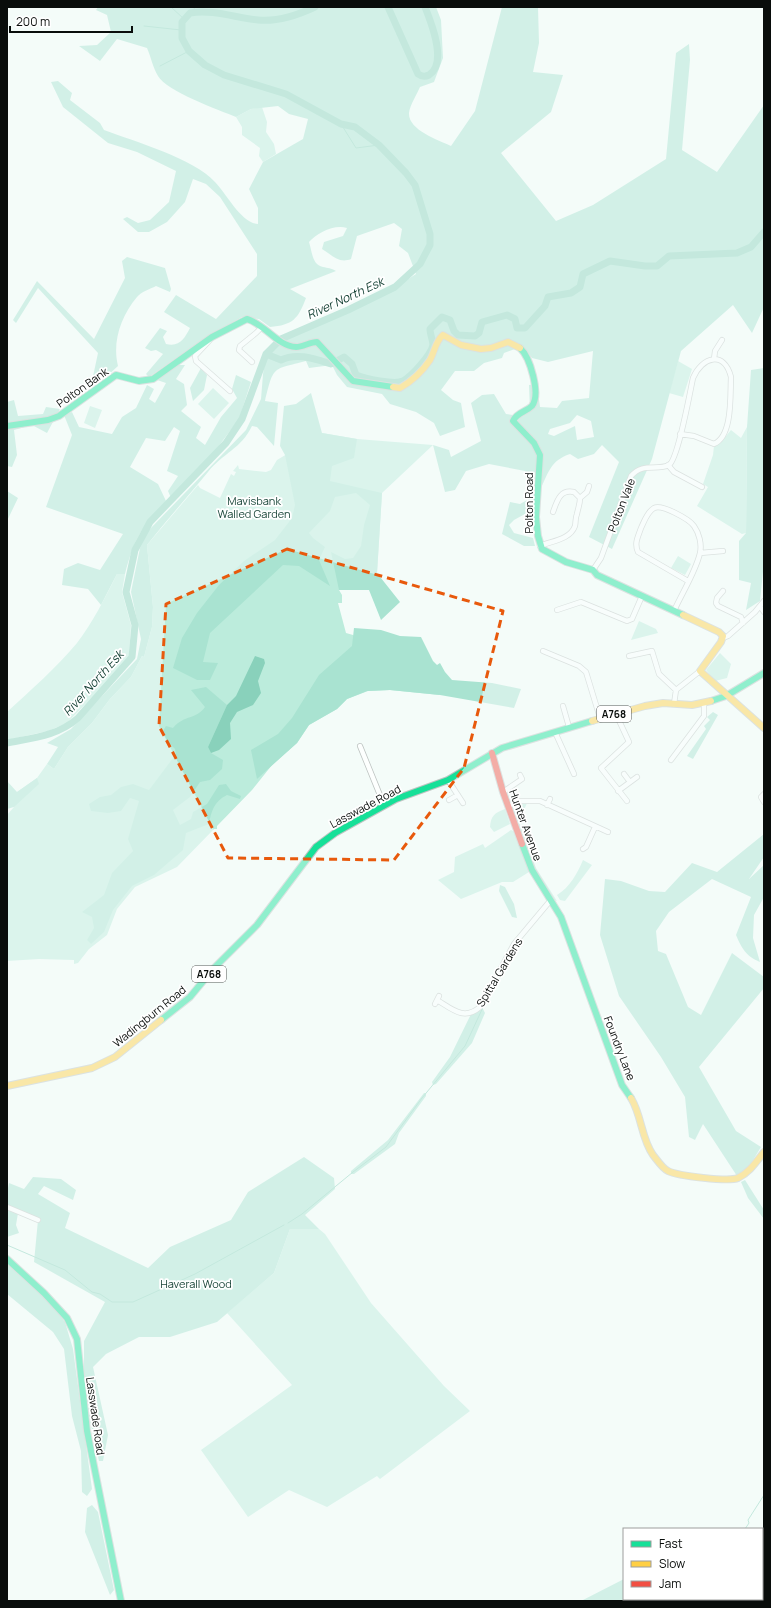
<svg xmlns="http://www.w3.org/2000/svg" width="771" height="1608" viewBox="0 0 771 1608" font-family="Manrope,sans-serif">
<rect width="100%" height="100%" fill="#f4fcf9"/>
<path fill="#bcecdc" d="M262,107L267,122L266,132L274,144L276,154L263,162L259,156L260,148L242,135V127L236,117L251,109Z
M678,361L692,369L683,397L669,393Z
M213,388L229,403L214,419L198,404Z
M90,406L102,410L95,428L84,423Z
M747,427L746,533L742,534L697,506L708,487L703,484L713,455L714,446L721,442L731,430L741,438Z
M322,433L357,439L433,445L382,493L377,573L339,590L342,595V603H338L346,633L353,635L440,695L390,690L368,691L347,699L337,709L309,725L297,743L272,765L252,790L217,826V829H214L177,867L135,887L117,909L107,935L89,949L78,963L74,964V960L39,959L7,961V815L14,807L17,792L37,778L47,764L54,769L68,747L92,723L110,699L131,677L142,656L144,657L152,627L153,607L147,545L198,485L200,488L220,498L231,474L234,476L236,472L233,471L238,465L239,469L266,472L271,470L277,460Z
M678,556L691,564L685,575L671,568Z
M117,574H125L122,592L131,625L129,656L112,677L67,723L48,731L7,740V712C31,690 56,668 77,643C93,622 105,598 117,574Z
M639,621L656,629L658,633L631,640Z
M720,653L731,664L727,678L715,681L706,670Z
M527,803L519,822L536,868L557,901L554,900L538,878L512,810L516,806Z
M505,809L510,824L494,832L490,827C491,816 494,813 505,809Z
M511,830L515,832L529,872L513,882H502L461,899L438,880L454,872L455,857L483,844L485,848Z
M583,860L592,865L565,901L560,900L557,895C570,887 577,874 583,860Z
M290,1229H319L325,1234L371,1303L444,1386L470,1411L380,1479L377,1476L327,1507L289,1490L248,1517L201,1450L292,1385L227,1313L274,1273Z"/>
<path fill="#a9e3d1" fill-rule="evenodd" d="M98,7H436L441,20L443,58L434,82L420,87C417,94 410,105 409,113C408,130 438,140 451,146L475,111L502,7H538L539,43L533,72L563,75L551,112L501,153L556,221L593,205L666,159L676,53L689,44L690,60L682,150L717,172L764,105V307L752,333L733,305L681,351L652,459L612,549L589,537L619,462L602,445L594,454L578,459L570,454C550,461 549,472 540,490L534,488V509L514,520L509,525L514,533L533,538L535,546H524L502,534L510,502L520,504L529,499L525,471L489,464L466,471L455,490L445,492L433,445L449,450L451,457L481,441L471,403L482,395L494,394L506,414L519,416L530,410L529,385L537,384L540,407L557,408L562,401L589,398L593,351L548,362L532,358L524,348L515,349L504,353L502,358L484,363L474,371H455L441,390L453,400L461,403L465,427L440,436L434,423L416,412L390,404L382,394L347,387L337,375L332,365L309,368L306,361C272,370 274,365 265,401L278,403L274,446L257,427L252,426C241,449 223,453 208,472C188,496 167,520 147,545L153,607L152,627L144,657L142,656L131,677L110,699L92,723L68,747L54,769L47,764L58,747L47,743L71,729L137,659L141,639L131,592L140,548L148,531L246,430L261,399L263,374L266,357L277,345L287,339L317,326L391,290L416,274L408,253L399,246L402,229L394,223L357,236L351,259C339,264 332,255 322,249L324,242L343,236L347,228C334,224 317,233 309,242C312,251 312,265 323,267C328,268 331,268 336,271L290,289L306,298C298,319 293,325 270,327L259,319L242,317L192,347L149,377L146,374L163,354L156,350L151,351L145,348L160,328L167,331L163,337L166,344C180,347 184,339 190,328L164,312L176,295L216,319L257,276V254L220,197L206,184L193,179L185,202L167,222L149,232H138L123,219L127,217L138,223L150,220L169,202L176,171L137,152L108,143L63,107L51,82L58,81L72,93L70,100L100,123L104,130C136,142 193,158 215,182C226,193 241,223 258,224V208L249,189L263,162L303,139L308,119L289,114L278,106L251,109L236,117C219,110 166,91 158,76C153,68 151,57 147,48L117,39L100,61L79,46L97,45L111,32L107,15L96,10ZM577,415L591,421L594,437L577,440L575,426L554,436L548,434L550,429L570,423Z
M127,257L165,268L171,289L170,292L156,286C150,289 141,292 137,297C121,316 112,342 118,366L106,377L92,381L98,353L38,288L16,323L13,320L37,281L94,339L125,278L122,261Z
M177,365H185L176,379L184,384L187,405L181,411L201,427L196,438L205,445L221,417L237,398L232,389L236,375L251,382L239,419L212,455L171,498L168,491L178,476L167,471L180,431L174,427L165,441L146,438L130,467L158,484L166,501C141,528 134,539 125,574H117L101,605L88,589L62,585L64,569L78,563L100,570L123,534L46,507L72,435L64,415L72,412L79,427L112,434L122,417L136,408L147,385L154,389L149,399L155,403L166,383L154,379Z
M201,368L207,375L204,390L193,401L190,388Z
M764,368V562L760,601L746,610L751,583L739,580V541L746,533L747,427L751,370Z
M311,393L322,433L357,439L354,458L332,466L330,481L382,493L377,573L400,602L381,620L369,590H339L331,552L345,559L353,558L361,546L364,525L370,505L356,493L335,497L330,511L309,533L313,538L325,547L319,560L330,586L299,566L283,565L210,633L203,662L218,663L210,680H197L173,668L182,638L197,613L219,585L244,561L275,540L292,518L295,505L285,455L280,446L284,406L296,404Z
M14,400L18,416L43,414L46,407L60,409L47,433L32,425L14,430L17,455L12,467L7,466V402Z
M7,491L18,498L7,521Z
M354,628L381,630L400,636L421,637L433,661L437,665L440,663L445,672L452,680L492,683L521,689L514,708L440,695L390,690L367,691L347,699L337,709L309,725L297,743L257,779L251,750L278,734L292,718L319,675L352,646Z
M206,687L227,705L208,747L211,753L223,760L222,769L210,780L200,782L190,797L173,810L180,825L191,819L193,812L207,804L219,785L226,784L231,791L241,796L240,799L227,795C214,801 211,812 209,824L186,833L183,850L154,875L132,886L113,910L104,932L91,944L87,940L94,928L92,917L82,912L104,895L112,873L133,851L128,839L139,801L130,798L121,811L108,813L91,811L89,804L100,797L111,795L121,787L133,784L149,790L176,754L175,749L167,741L163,731L166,726L173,728C185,714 196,720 205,707L191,690Z
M713,712L718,715L693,759L687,756L706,729L704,726L710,720L707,717Z
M37,778L39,784L14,807L7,809V781L17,792Z
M764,834V857L749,879L764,865V897L754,915L753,938L760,962C746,956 742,949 736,935L751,897L712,879L669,912L656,931L658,951L666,954L688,1007L701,1015L732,953L764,977V988L699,1067L736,1131L761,1147L747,1170L737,1176L703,1124L695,1140L689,1137L685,1097L661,1057L619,996L600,935L605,879L621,881L649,891L665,892L692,863L717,872Z
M500,885L505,887L514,904L517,918L512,917L499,891Z
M482,1007L485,1013L472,1043L436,1084L433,1085L432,1082L450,1057L472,1012Z
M424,1093H426V1096L399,1133L395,1144L354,1174H351V1171L388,1140Z
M304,1157L334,1178L335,1189L305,1215L319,1229H290L274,1273L217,1322L170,1337H139L106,1354L93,1367L108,1435L103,1461H99L84,1394V1341L105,1302L34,1262L38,1220L18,1213L16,1225L19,1233L7,1237V1193L9,1183L24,1189L33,1177L61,1179L76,1190L73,1200L44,1186L38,1194L70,1213L65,1228L148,1268L170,1247L231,1220L248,1192Z
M745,1180L764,1210V1219L748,1198L741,1182Z
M7,1264L51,1304L65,1322L73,1349L92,1489L87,1496L82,1492L81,1451L72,1416L64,1349L53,1332L7,1294Z
M92,1505L98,1512L114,1590L110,1595L85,1532L87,1508Z
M624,1579V1599L646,1600L581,1601Z"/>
<path fill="#89d1bb" d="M255,656L264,659L265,663L258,681L261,693L253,705L237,712L230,723L231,739L219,750L211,753L208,747L227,705L236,696Z"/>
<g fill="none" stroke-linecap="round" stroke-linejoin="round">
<path stroke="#89d1bb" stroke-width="1" d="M171,7L184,19
M194,7L195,13
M144,26L181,30
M160,66L189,51
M341,124L356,148L379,145
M288,1223L302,1214L353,1172L386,1147L422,1098L465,1046L485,1003L517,948
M7,1245L65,1270L92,1292L100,1294L112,1302H133L195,1274L284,1225
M745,1529L749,1523L748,1520L764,1495"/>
<path stroke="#89d1bb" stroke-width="7" d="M388,7L418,74C422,77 425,77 429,75C448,63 431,22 425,7
M266,354L281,360C297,352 315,359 331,364L344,357L352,364L356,375C365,379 395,385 403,381C412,376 431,355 433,345C433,341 430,334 430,329L442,317L450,320L454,331L458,335L475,336L479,333L482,322L507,315L515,319L517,328H525L545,306L548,297L571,293L580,287L583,274L610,261L645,266H657L669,256L737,253L751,247L764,232
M7,743C32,738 58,736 78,718L132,657L135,625L126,592L135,550L150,522L226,443L242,419L266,354L281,339L348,310L395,287L420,264L430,245V234L415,185L406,173L379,145L355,127L341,124L286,94L224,75L205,65L189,51L182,38V22L190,13C213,9 236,18 258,20C278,22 298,15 315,7"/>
<g stroke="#bec4c2" stroke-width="6">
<path id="street" d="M209,341L195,356L196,361L230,391
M714,359L715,351L722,340
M252,362L239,350L240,346L256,333L262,327
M668,465L674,472L702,487
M580,498L587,492L589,486
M540,546C551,541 570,540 575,526C576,522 575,518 577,514C578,508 580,505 580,498L574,492C560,489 557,501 553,512
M700,553L723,551
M593,570L601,558L631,476C643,462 656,471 669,465C678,459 690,392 693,378C702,357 724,350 731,377C730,395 733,436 714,444L694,436L680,434
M723,591L717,598L716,603L718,606L741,617L743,623
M760,606L764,612
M557,610L581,602L627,621L632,619L642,596
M674,611C682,593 696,571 700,553C702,544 699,533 694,526C689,519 662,504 654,508C647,512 644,522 641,528C638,537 634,543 638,552L688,581
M723,638L728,636L755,612L764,601
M543,651L579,666L586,672L600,718
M629,656L652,651L659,674L676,690
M674,704L676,690L700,671
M563,706L569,727
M616,714L629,742L601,768L627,801
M555,732L574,774
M360,746L384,805
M671,760L704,716V703
M624,774L630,782
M448,780L463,803
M618,791L637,777
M503,792L522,779L520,775
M764,794L761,797L764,802
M449,800L458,795
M547,805L550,799
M508,806L520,801H540L608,832
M583,849L586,847L595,827
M437,1000C452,1009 464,1021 480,1007L514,944L550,901
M435,1004L439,996
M7,1207L38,1220"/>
</g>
<g stroke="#bec4c2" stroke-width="8">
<path id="fast" d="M520,348C530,357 541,394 532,406C526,412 517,412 513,421L534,443L540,455L536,517L538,536L542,549L566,562L593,570L597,575L683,615
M7,426L48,420L59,416L116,375L139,381L153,379L212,337L247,319C265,324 277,346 296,347C303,347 310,342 317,342L353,381L393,387
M711,701L726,696L764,673
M522,844L532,870L561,917L622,1085L631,1098
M161,1020L190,997L214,968L257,925L316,847L335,833L396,799L448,780L502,748L592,721
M7,1259L44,1293L67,1318L77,1339L87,1431L121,1601
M662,1601L666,1599
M678,1601L682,1599"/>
</g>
<g stroke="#bec4c2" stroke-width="8">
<path id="slow" d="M393,387L400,388C412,381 422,372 430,360C435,351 435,342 443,335L461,345L481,349L491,348L508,342L520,348
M683,615L719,632L723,636L721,642L700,671L764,728
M592,721L645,706L663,703L692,705L711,701
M7,1086L92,1068L115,1057L161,1020
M631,1098C642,1116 641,1138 653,1155C657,1160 663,1169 668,1171C678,1176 729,1182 738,1178C750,1172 756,1162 764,1152
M762,1551L764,1550
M762,1559L764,1558"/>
</g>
<g stroke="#bec4c2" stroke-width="8">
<path id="jam" d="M492,753L503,792L522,844"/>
</g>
<use href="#street" stroke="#fdfffe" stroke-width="4.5"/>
<use href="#fast" stroke="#16e098" stroke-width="6"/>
<use href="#slow" stroke="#ffcf43" stroke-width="6"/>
<use href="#jam" stroke="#f24e42" stroke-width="6"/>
</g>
<path d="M0 0H771V1608H0ZM287,549L503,611L464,768L394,860L228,858L159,726L166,604Z" fill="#f4fcf9" fill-opacity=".55" fill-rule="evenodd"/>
<path fill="none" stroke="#e8590c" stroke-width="3" stroke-dasharray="8 5" stroke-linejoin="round" d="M287,549L503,611L464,768L394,860L228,858L159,726L166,604Z"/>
<g text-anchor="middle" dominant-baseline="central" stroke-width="3.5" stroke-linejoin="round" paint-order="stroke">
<g fill="#fff" stroke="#535654" stroke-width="1">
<rect x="597" y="706" width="34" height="16" rx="3"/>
<rect x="192" y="966" width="34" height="16" rx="3"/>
</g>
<g font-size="10" font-weight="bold" fill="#090d0b">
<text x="614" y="714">A768</text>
<text x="209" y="974">A768</text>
</g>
<g font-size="11" fill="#090d0b" stroke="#fff">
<text transform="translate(82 387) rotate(-35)">Polton Bank</text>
<text transform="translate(528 503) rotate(-90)">Polton Road</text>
<text transform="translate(621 505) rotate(-69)">Polton Vale</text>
<text transform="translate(365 806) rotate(-28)">Lasswade Road</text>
<text transform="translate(526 825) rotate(70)">Hunter Avenue</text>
<text transform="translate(499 972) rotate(-59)">Spittal Gardens</text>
<text transform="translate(149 1016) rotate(-39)">Wadingburn Road</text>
<text transform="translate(620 1048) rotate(69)">Foundry Lane</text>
<text transform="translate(96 1416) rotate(82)">Lasswade Road</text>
</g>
<g font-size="11" fill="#1b473a" stroke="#fff">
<text x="254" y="500">Mavisbank<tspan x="254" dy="13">Walled Garden</tspan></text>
<text x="196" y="1283">Haverall Wood</text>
</g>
<g font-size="12" font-style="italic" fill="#113e31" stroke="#fff">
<text transform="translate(345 298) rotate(-25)">River North Esk</text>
<text transform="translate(93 683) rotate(-48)">River North Esk</text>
</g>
</g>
<rect width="771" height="1608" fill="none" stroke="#090d0b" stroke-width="16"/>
<rect x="623" y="1528" width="140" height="72" fill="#ffffff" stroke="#9d9e9d"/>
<rect x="631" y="1541" width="20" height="6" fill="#16e098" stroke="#9d9e9d"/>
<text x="659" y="1548" font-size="12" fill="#090d0b">Fast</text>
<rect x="631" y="1561" width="20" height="6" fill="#ffcf43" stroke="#9d9e9d"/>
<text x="659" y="1568" font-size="12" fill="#090d0b">Slow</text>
<rect x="631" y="1581" width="20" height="6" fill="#f24e42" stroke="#9d9e9d"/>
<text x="659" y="1588" font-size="12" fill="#090d0b">Jam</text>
<path d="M10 26v6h122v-6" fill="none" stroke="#090d0b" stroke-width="2"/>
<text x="16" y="26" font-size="12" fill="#090d0b" stroke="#ffffff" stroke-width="3" paint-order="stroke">200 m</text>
</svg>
